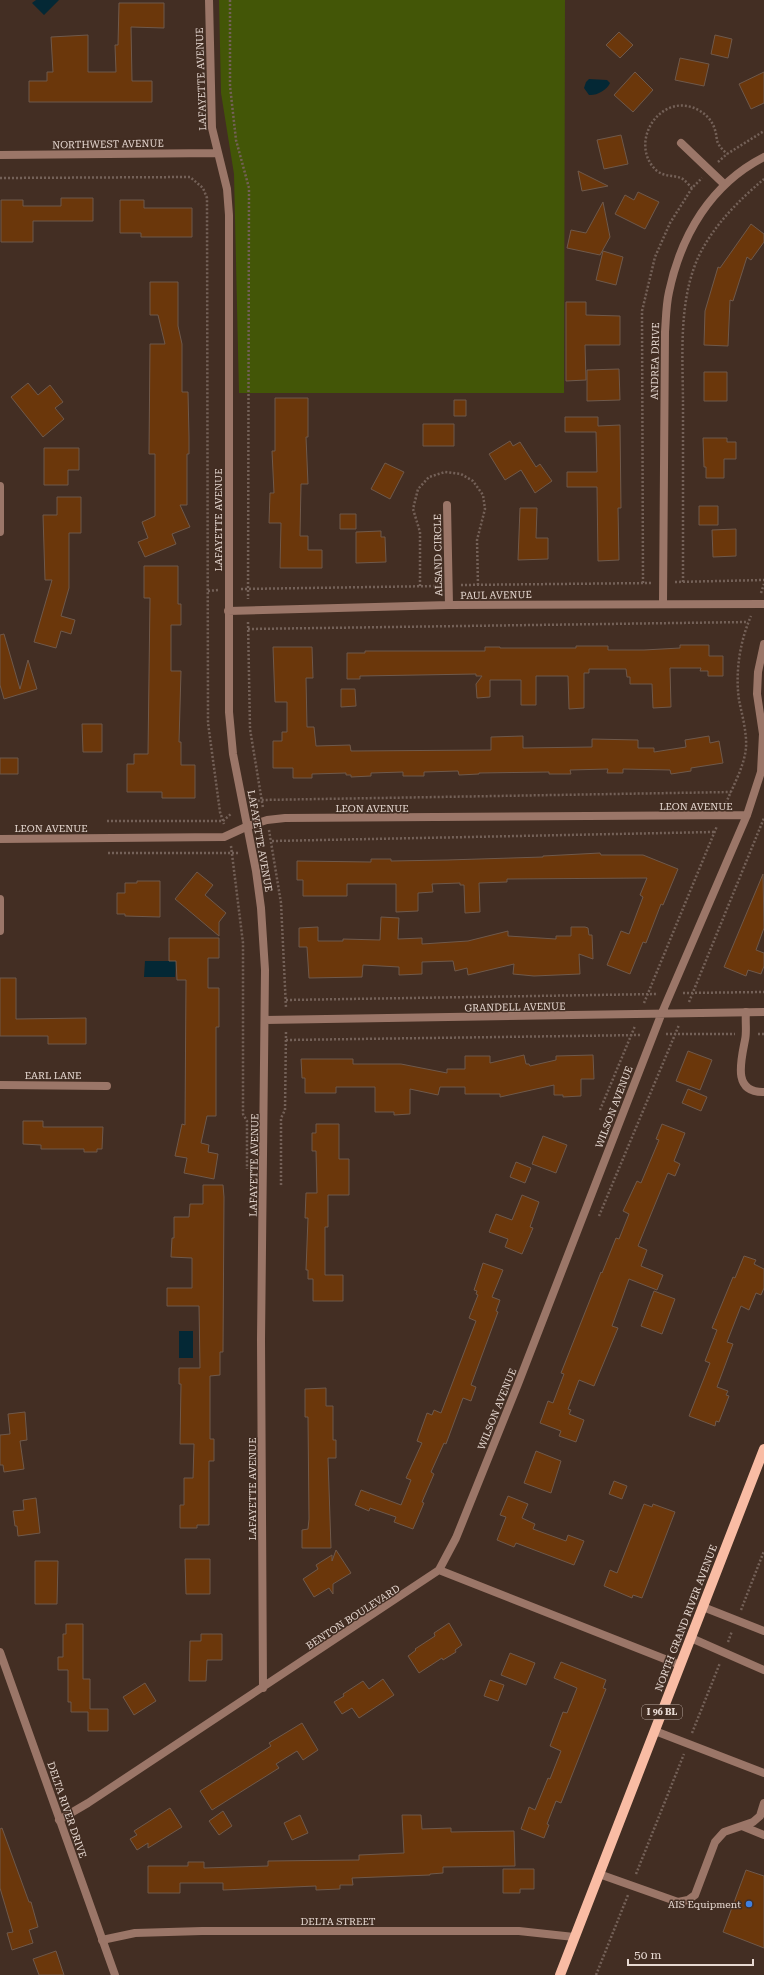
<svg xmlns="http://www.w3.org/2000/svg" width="764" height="1975" viewBox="0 0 764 1975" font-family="'Roboto Serif',serif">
<rect width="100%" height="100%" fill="#432e23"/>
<path fill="#435607" d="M219,0H565L564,393H239L234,174L221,93Z"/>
<path fill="#042835" d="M36,0H59L44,15L32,3Z
M589,79L607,80L610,83C607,90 596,96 589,95L584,88L586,82Z
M145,961H176L175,977H144Z
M179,1331H193V1358H179Z"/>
<path fill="#6b370b" stroke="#6f594b" d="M119,3H164V28L131,27L132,81H152V102H29V81H47V72H53L51,37L88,35V72H116L115,45H118Z
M619,32L633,45L620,58L606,45Z
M715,35L732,39L728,58L711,54Z
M680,58L709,64L704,86L675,80Z
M635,72L653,90L633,112L614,95Z
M764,72V103L751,109L739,84Z
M621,135L628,164L604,169L597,140Z
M578,171L608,186L582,191Z
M638,192L659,202L645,229L615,214L625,195L634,200Z
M61,198H93V221H33V242H1V200H23V206H61Z
M120,200H144V208H192V237H141V233H120Z
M603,202L610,237L600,255L567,248L571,230L586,233Z
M751,224L764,234V242L751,260L747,257L733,301L730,300L728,346L704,345L705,311L718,267L720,268Z
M603,251L623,257L616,285L596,280Z
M150,282H178V326L182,344V392H188L189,437V454H187V505H180L190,527L172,534L176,544L145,557L138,542L148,538L142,522L155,516V454H149L150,344H165L158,315H150Z
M566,302H586V315L620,316V345H585L586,380L566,381Z
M619,369L620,400L587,401V370Z
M704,372H727V401H704Z
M28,383L38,395L50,385L63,402L55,408L64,419L43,437L11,397Z
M275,398H308V437H306L308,484H301L300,536H308V550H322V568H280L281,523H269L270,493H274L272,451H275Z
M454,400H466V416H454Z
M565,417H598V426L620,425L621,508H618L619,560L598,561L597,487H567V472H597L596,432H565Z
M423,424H454V446H423Z
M703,438H727V442H736V459H724V478H706V467H704Z
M510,441L513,446L520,442L536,467L540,464L552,481L535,493L521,470L505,480L489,454Z
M44,448H79V470H68V485H44Z
M385,463L404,472L390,499L371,489Z
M57,497H81V533H69V588L61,616L75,620L71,634L61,631L56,648L34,642L52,580H45L43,515H57Z
M699,506H718V525H699Z
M520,508H537L536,538H548V559L518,560Z
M340,514H356V529H340Z
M736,529V556L713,557L712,530Z
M381,531V537H385L386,562L356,563V532Z
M144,566H178V604H181V625H171V671H181L179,742H181V765H195V798H162V792H127V764H134V754H148L150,598H144Z
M4,634L20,689L28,660L37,689L4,699L0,685V635Z
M680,645H709V656H723V676H708V671H700L701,668H670L671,707L653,708L652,684H630V677H627L626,669H589V673H584V708L569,709L568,676H536V705H521V680H490V697L477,698L476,684L482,676H476V674L360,676V679H347V653H365V651H485V647H500V648H576V646H608V650H644L680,648Z
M273,647H312L313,678H306L307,727H314L316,746L350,745L351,751L491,750V737L523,736V748L592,747V739L638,740V748H654V752L686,747L685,740L709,736L710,743L719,741L723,763L691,768V771L671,774L670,770L623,769V773H607L608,769L570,770L571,774H549V772L479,773V774L459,775L458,771L424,772V776H403V772L371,773V776L351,777V775H346V773L312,774V778H293V768H273V741H282V732H287V702H275Z
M341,689H355L356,706L341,707Z
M82,724H102V752H83Z
M0,758H18V774H0Z
M600,853L601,855H643L678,869L663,905L661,904L646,943L643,942L630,974L607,965L621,931L629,934L643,897L640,895L647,878L507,879V882L479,883L480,912L465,913L464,885H460V883L432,884L433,892L418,893V911L396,912V884H347V896H303V880H297V861L371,862V859H391V861L447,860L543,857V856Z
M197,872L213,885L205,895L226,913L219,922V936L175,899Z
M763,874L764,928L756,950L764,953V966L761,974L748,970L746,976L724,967Z
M137,881H160V917L125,916V914H117V893H125V883H137Z
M381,917L399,918L398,939L422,938V944L468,941L508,931V936L556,939V936H571V927H585L588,928L589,935H592L593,959L579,954L580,974L534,976L513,974L514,964L468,975L467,968L455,971L453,961L422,962V974L399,975V967L363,965L362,977L309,978L307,947H299V928L318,927V941H343V939L380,940Z
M169,938H219V958H208V988H219V1027H216V1116H207L201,1143L209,1145L208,1152L218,1154L214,1179L184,1173L187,1158L175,1156L182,1124L185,1125L186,980H177L176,961H169Z
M0,978H16V1019L86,1018V1044H48V1036H0Z
M688,1051L712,1060L700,1090L676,1081Z
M524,1055L526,1064H529L530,1066L556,1060V1056L593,1055L594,1079H581V1096L563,1097V1095H554V1085L500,1097V1094H465V1087H440L438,1095L410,1089V1114L394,1115V1112H375V1087H336V1093H305V1078H302L301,1059H353V1064H401L447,1073V1069H465V1056H490V1063Z
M688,1089L707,1097L701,1111L682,1103Z
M23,1121H43V1127H103L102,1149H97V1152H84V1149H41V1145L23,1144Z
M316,1124H339V1159H349V1195H328V1227H325V1275H343V1301H313V1279H308V1270H306L308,1218H305L306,1193H317L316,1151H312V1133H316Z
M662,1124L685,1133L674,1161L680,1164L675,1176L668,1173L667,1175L638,1246L647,1250L641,1266L663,1275L657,1290L629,1279L612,1326L618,1328L594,1386L579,1380L568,1409L571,1410L569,1414L584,1420L576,1442L559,1436L561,1431L540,1423L548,1401L553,1403L564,1374L561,1373L601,1272L602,1273L616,1238L619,1239L629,1214L623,1211L637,1181L641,1183L659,1140L656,1139Z
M543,1136L567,1145L556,1173L532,1164Z
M516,1162L531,1168L525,1183L510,1177Z
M203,1185H223L224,1197L223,1352H220V1375L210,1376V1439H214V1461H209V1525H197V1528H180V1505H184V1478H193L194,1444H180L181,1384H179V1368H200L199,1306H167V1288H192V1258L171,1257L172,1238H174V1217H189L190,1204H203Z
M522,1195L539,1202L530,1227L533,1228L522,1254L505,1247L508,1239L489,1232L496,1214L512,1220Z
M744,1256L756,1260L754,1264L764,1269V1288L761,1295L756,1293L749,1310L741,1306L727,1342L733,1344L717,1387L728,1391L726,1395L729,1396L719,1422L716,1421L715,1426L689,1416L710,1363L705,1361L717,1330L712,1328L733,1277L735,1278Z
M483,1263L503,1270L492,1297L500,1300L496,1311L498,1312L471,1385L476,1387L471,1401L463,1398L446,1444L444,1443L431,1472L434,1474L422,1502L424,1503L413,1529L394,1522L396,1517L370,1508L369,1511L355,1505L361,1490L401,1505L411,1480L406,1478L422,1443L417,1441L427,1413L432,1415L434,1410L441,1413L476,1321L469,1318L478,1295L476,1294L477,1291L474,1290Z
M654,1291L675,1299L662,1334L641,1326Z
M326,1388V1406H333V1440H336V1458H328L331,1548H302V1530L308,1529L309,1519L308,1417H305V1389Z
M25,1412L27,1440L20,1441L24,1469L4,1472L3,1465H0V1435L10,1434L8,1414Z
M536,1451L561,1461L551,1493L524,1483Z
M614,1481L627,1486L622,1499L609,1494Z
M508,1496L528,1504L522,1518L535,1524L533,1529L566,1541L568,1535L584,1541L574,1565L516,1543L514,1547L497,1540L506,1517L500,1515Z
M36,1498L40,1533L18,1536L17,1526H15L13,1511L24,1510L23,1500Z
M644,1504L652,1507L653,1504L675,1512L642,1598L633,1595L632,1598L604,1586L610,1570L617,1573Z
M336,1550L351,1573L333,1584V1594L329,1588L314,1597L303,1579L318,1569L316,1565L332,1555V1561Z
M185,1559H210V1594H186Z
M35,1561H58L57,1604H35Z
M449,1623L462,1645L455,1650L456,1652L443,1660L442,1658L419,1673L408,1656L416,1650L415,1649L435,1636L434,1633Z
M66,1624H83V1679H90V1709H108V1731H88V1712H71V1702H68V1670H58V1657H63V1634H66Z
M201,1634H222V1660H207L206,1681H189L190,1641H201Z
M510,1653L535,1663L526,1685L501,1675Z
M561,1662L606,1680L603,1688L606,1689L561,1803L556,1801L547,1824L549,1825L544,1838L521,1829L529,1807L535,1810L548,1778L550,1779L561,1751L550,1746L563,1712L567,1713L577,1688L554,1678Z
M383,1679L394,1695L359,1718L352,1708L342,1714L334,1702L344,1696L343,1694L363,1681L369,1689Z
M490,1680L504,1685L498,1701L484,1696Z
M145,1683L156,1701L134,1715L123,1697Z
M302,1723L318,1750L303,1760L297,1751L276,1764L279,1768L212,1810L200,1791L271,1746L269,1743Z
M170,1808L182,1827L148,1848V1843L137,1850L130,1839L137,1835L134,1831Z
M223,1811L232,1826L219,1835L209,1821Z
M300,1815L308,1833L292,1840L284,1823Z
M402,1815H421L422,1829L451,1828V1832L514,1831L515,1866L443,1867V1873L430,1874V1875L352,1878L353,1885H340V1889L316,1890V1886L223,1890V1883H180V1893H148V1866H188V1862H204V1868L268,1866V1861L359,1860V1855L404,1853Z
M2,1828L29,1902H31L38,1927L29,1930L33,1943L12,1950L7,1933L13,1932L0,1888V1829Z
M503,1869H534V1889H520V1893H503Z
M746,1870L764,1876V1948L723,1932Z
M56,1951L64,1975H39L33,1959Z"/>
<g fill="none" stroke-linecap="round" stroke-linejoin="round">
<path stroke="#746158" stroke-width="2.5" stroke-dasharray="2 2" stroke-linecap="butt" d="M230,0V86L236,140L249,188L248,599
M718,162L727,154L764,131
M0,178L190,177L203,188L207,198L208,723L220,812L224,824
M692,188C689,185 684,179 681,178C673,175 665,177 657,171C626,143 662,88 700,111C707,115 713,122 715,130C717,135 716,141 719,145C721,148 724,151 727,154
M675,582L764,580
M683,582C683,524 683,465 683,407C683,359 678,305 697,260C711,228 738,201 764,179
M643,583L642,311L655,257L670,223L692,188L702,178
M461,585L652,583
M420,586V532L413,509L418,489L429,477L445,472L461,474L473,481L483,495L485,509L477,540L478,585
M241,589L438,586
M208,591L218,590
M761,593L764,584
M248,622L250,729L263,808
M248,629L748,622
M254,802L261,800L731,792
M726,803C733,786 744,767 746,748C747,732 742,715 739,700C735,672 740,641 751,616
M107,821H223L232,813
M269,830L281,903L286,1008
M272,841L714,832
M231,846L243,943V1114L247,1121V1169
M108,853H240
M683,993L764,992
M286,1000L658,994
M689,1002L764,818
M644,1003L717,826
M666,1034H735
M758,1034H764
M286,1040L641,1035
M600,1110L635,1026
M281,1185V1118L285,1110L286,1031
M599,1216L679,1025
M741,1610L764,1551
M728,1642L732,1631
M692,1733L720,1663
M636,1874L684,1754
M596,1975L628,1895"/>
<path stroke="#9b7668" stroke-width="8" d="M0,899V931
M746,1012C745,1021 747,1032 745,1040C741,1061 732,1093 764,1092
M703,1607L764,1631
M691,1638L764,1670
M655,1731L764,1773
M742,1826L764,1835
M599,1874L678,1902L688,1900L695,1895L715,1842L724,1832L753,1822L760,1816L764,1803"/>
<path stroke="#9b7668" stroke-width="8" d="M209,0L212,128L227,189L229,215V712L233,754L256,871L261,908L265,970L261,1340L263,1688
M681,143L724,184
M0,155L217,153
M0,486V532
M447,505L449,605
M663,603L665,332C666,319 666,305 669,292C681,235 711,184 764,157
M228,611L449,605L764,604
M0,839L224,837L248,826L267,820L285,818L747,815
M265,1020L764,1012
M0,1085L107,1086
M439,1570L680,1665
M59,1820L88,1803L439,1570L456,1538L518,1384L661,1015L747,815L761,772L763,734L757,694L758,672L764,644
M102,1940L135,1933L202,1931H519L574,1937"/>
<path stroke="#9b7668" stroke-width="8" d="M0,1652L115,1975"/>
<path stroke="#f9bca4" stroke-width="10" d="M560,1975L764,1449"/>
</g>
<circle fill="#3f7fe0" stroke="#432e23" stroke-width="1.5" cx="749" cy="1904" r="4"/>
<g text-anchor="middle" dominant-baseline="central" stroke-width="3" stroke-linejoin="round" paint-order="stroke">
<rect fill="#432e23" stroke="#b6a69e" stroke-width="1" x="642" y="1705" width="40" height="14" rx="3"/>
<g font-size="9" font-weight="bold" fill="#e7d9d2">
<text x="662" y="1712">I 96 BL</text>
</g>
<g font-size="10" fill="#e7d9d2" stroke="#432e23">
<text transform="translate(201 79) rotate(-92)">LAFAYETTE AVENUE</text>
<text transform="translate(108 144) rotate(-1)">NORTHWEST AVENUE</text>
<text transform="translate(655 361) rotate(-89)">ANDREA DRIVE</text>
<text transform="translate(218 520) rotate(-90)">LAFAYETTE AVENUE</text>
<text transform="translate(438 555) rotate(-91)">ALSAND CIRCLE</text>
<text transform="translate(496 595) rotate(-1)">PAUL AVENUE</text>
<text x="696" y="806">LEON AVENUE</text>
<text x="372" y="808">LEON AVENUE</text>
<text x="51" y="828">LEON AVENUE</text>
<text transform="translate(260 841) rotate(80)">LAFAYETTE AVENUE</text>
<text transform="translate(515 1007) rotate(-1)">GRANDELL AVENUE</text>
<text x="53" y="1075">EARL LANE</text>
<text transform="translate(614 1107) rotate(-69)">WILSON AVENUE</text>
<text transform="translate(254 1165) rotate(-89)">LAFAYETTE AVENUE</text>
<text transform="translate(497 1409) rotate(-68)">WILSON AVENUE</text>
<text transform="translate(252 1489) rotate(-90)">LAFAYETTE AVENUE</text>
<text transform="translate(353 1617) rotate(-33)">BENTON BOULEVARD</text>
<text transform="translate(686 1618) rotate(-69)">NORTH GRAND RIVER AVENUE</text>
<text transform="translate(67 1810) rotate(71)">DELTA RIVER DRIVE</text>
<text x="338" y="1921">DELTA STREET</text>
</g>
<g font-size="10" fill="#e7d9d2" stroke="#432e23" text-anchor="end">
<text x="741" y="1904">AIS Equipment</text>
</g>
</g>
<path d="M628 1959v6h125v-6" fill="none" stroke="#e7d9d2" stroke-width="2"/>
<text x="634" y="1959" font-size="12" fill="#e7d9d2" stroke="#432e23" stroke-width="3" paint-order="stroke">50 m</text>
</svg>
